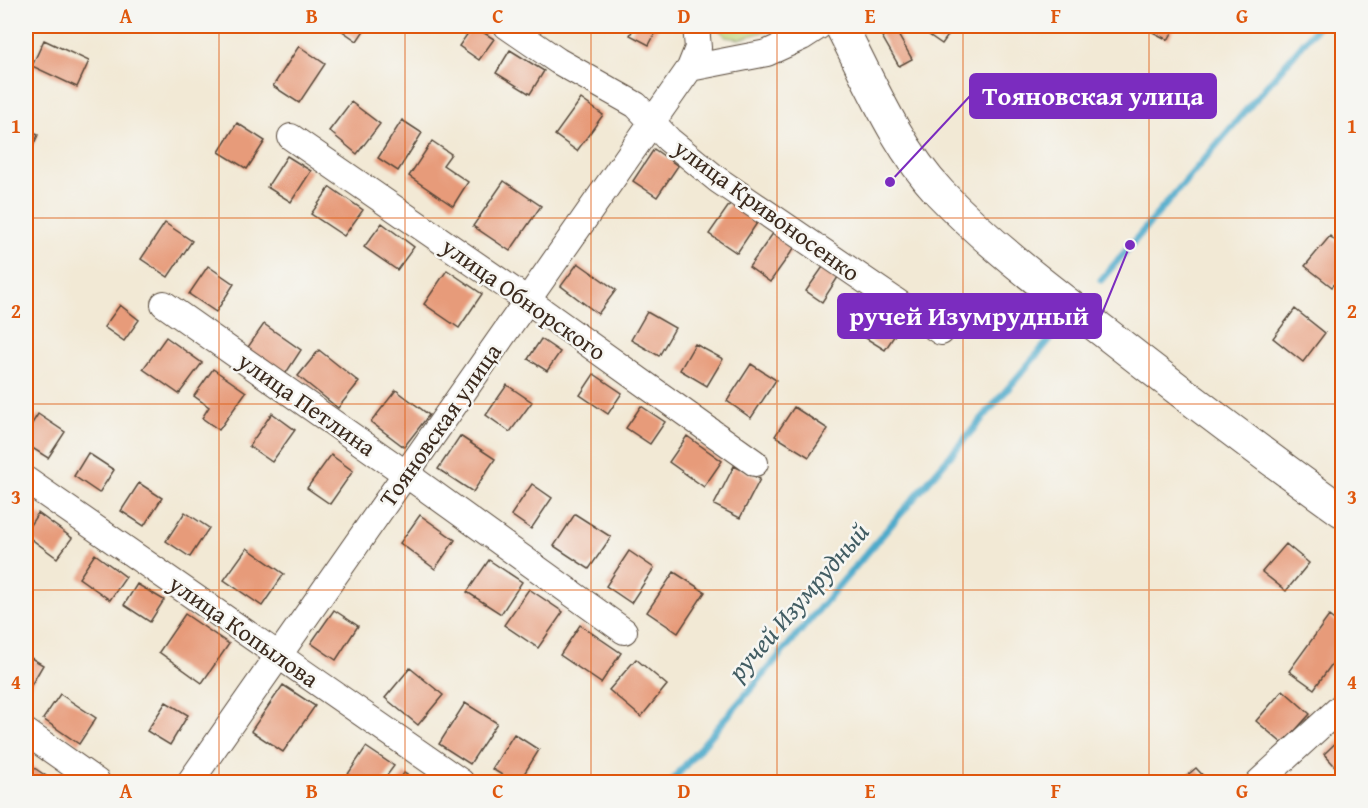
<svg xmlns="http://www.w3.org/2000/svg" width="1368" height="808" viewBox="0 0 1368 808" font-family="'Gentium Book Plus',serif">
<rect width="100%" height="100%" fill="#f6f6f2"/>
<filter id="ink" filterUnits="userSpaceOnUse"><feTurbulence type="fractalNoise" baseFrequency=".0167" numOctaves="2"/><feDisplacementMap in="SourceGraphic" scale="12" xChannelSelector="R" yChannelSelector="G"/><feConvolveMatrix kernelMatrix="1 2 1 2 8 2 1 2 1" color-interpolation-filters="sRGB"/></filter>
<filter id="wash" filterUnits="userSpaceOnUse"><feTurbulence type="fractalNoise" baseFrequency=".008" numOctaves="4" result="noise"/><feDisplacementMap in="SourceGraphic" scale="24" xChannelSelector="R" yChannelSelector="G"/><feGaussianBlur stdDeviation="1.35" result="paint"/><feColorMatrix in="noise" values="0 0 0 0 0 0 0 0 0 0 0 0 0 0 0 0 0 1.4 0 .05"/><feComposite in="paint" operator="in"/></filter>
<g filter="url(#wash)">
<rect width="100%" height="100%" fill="#f2e9d5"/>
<path fill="#bbd67c" stroke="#7b804d" stroke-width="1.5" d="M717,26H782L740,39L726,37Z"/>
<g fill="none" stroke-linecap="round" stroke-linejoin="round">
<path stroke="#4daacb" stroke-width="7" d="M1101,280L1318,26
M671,782L1052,337"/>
</g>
<g id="blocks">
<path fill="#e79b7a" d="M344,26H367L357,41L341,30Z
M473,26L494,39L479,60L459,46Z
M635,26H659L649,45L630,35Z
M876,26H893L912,59L899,66Z
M916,26H955L942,44Z
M1143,26H1176L1168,40L1143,27Z
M44,40L89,61L77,87L32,66Z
M299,46L325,64L299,103L273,86Z
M510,50L544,71L530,94L496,73Z
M581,99L603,115L577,151L555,135Z
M351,102L380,124L357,154L329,131Z
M402,120L422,133L398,171L378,158Z
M237,123L265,141L247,169L219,152Z
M26,130L38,135L26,161Z
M432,141L451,154L443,165L468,182L453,206L409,176Z
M654,149L678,166L657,197L633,181Z
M287,156L311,171L291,202L267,187Z
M504,181L541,206L510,251L473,226Z
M330,187L363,210L344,236L311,214Z
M732,201L759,220L737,253L709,234Z
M165,223L192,241L168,277L141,259Z
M382,223L414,247L397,270L364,247Z
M774,232L795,247L770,282L749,267Z
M1330,236L1342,247V275L1332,287L1305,266Z
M578,263L616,290L598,314L561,286Z
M825,264L840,274L822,302L806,291Z
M208,266L234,284L216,312L189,294Z
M447,270L482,294L459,328L424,304Z
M869,300L904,321L885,350L851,329Z
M120,305L139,320L124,341L104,327Z
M1295,309L1325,333L1303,362L1273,338Z
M647,312L675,328L659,356L631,340Z
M264,324L301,350L284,376L246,350Z
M166,337L202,363L179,394L143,369Z
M541,339L560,352L547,371L528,359Z
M695,344L723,359L707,386L680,370Z
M319,350L359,382L338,408L298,376Z
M751,364L776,380L751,418L727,401Z
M213,369L246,392L219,430L202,418L209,407L194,396Z
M594,374L622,393L608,414L580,395Z
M507,385L532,402L510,432L486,415Z
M396,390L429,415L404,447L371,422Z
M641,406L665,422L650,444L626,428Z
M794,407L828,429L809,457L775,436Z
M272,413L295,430L272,462L249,446Z
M38,414L65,432L48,458L26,444V433Z
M460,436L495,459L473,492L438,469Z
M687,436L722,461L704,487L669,462Z
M88,453L114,470L99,493L74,476Z
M331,455L353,471L330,504L307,488Z
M734,466L760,479L740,518L714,505Z
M139,483L162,498L144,526L121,511Z
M532,484L552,498L531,529L511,515Z
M185,512L209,528L190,557L166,541Z
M38,513L72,538L57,558L26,535V531Z
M575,514L611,537L589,569L554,546Z
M420,515L455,540L435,569L400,543Z
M1286,544L1309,563L1286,591L1262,572Z
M247,548L284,574L262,606L224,580Z
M629,551L654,568L631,603L606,586Z
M95,554L126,577L110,600L79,578Z
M489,560L522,582L501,614L467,592Z
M674,572L705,592L678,633L647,612Z
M137,584L164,600L150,622L124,605Z
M529,589L563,612L538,648L504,625Z
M334,610L358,626L336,660L311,643Z
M185,614L229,644L202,683L159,652Z
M1329,616L1342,626V650L1314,689L1289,671Z
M580,625L621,653L601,683L560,655Z
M26,655L43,665L26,694Z
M636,659L667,685L641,717L609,690Z
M410,668L443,695L418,725L385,698Z
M283,685L315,706L283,752L251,731Z
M1283,690L1310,714L1283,744L1256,721Z
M60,694L96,718L79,744L43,719Z
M166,702L188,715L170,745L147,731Z
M465,703L497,723L470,764L439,744Z
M514,734L539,750L519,782H514L492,769Z
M1342,737V774L1324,754Z
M366,747L394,766L382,782H359L348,774Z
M27,763L55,782H26V765Z
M1196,768L1209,782H1179Z
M404,773L418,782H398Z"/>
</g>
</g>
<g filter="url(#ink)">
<use href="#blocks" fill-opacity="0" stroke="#564739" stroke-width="1.5"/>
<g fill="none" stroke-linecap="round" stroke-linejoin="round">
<g stroke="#564739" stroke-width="28">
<path id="minor" d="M507,26L558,61L636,105L669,140L718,180L941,332
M690,68L767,53L802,37L819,26
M291,137L527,300L755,463
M164,304L406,474L624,631
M26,480L461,782
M26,732L97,782
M190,782L690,68L698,48L696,26
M1259,782L1342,706"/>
</g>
<g stroke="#564739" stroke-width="34">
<path id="tertiary" d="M841,26C870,82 896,146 940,193C989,244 1047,288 1103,331C1182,393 1261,453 1342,511"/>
</g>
<use href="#minor" stroke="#fff" stroke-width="26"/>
<use href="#tertiary" stroke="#fff" stroke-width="32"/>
</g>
</g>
<path fill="none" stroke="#df570d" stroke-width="1.5" stroke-opacity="0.55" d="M219,26V782M405,26V782M591,26V782M777,26V782M963,26V782M1149,26V782M26,218H1342M26,404H1342M26,590H1342"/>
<g text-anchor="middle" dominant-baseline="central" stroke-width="5" stroke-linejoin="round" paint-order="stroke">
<g font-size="24" fill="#3b2a1e" stroke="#f6f6f2">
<text transform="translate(767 210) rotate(36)">улица Кривоносенко</text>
<text transform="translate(524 299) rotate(35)">улица Обнорского</text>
<text transform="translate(307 404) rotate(35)">улица Петлина</text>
<text transform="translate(440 425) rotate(-55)">Тояновская улица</text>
<text transform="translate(244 631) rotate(35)">улица Копылова</text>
</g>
<g font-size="26" font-style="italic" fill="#425d63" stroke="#f6f6f2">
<text transform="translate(798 601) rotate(-49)">ручей Изумрудный</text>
</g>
</g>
<path fill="none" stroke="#7b2cbf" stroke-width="2" d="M890 182L970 96M1130 245L1101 316"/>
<g fill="#7b2cbf" stroke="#f6f6f2" stroke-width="2">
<circle cx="890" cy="182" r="6"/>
<circle cx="1130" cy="245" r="6"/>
</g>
<g fill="#7b2cbf" stroke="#7b2cbf" stroke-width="2">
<rect x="970" y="74" width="246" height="44" rx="6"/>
<rect x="838" y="294" width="263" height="44" rx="6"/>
</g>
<g font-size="26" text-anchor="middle" font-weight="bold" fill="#fff">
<text x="1093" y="105">Тояновская улица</text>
<text x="969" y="325">ручей Изумрудный</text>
</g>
<rect width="1368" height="808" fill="none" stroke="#f6f6f2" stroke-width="66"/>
<rect x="33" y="33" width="1302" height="742" fill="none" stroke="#df570d" stroke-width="2"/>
<g font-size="20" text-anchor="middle" font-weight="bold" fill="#df570d">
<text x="126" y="23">A</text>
<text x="312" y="23">B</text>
<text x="498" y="23">C</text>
<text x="684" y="23">D</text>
<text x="870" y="23">E</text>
<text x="1056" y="23">F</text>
<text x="1242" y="23">G</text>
<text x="16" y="133">1</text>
<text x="1352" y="133">1</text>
<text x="16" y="318">2</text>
<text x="1352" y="318">2</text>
<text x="16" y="504">3</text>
<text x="1352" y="504">3</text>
<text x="16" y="689">4</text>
<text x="1352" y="689">4</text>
<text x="126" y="798">A</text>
<text x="312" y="798">B</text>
<text x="498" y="798">C</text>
<text x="684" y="798">D</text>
<text x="870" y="798">E</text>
<text x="1056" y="798">F</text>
<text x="1242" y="798">G</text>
</g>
</svg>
